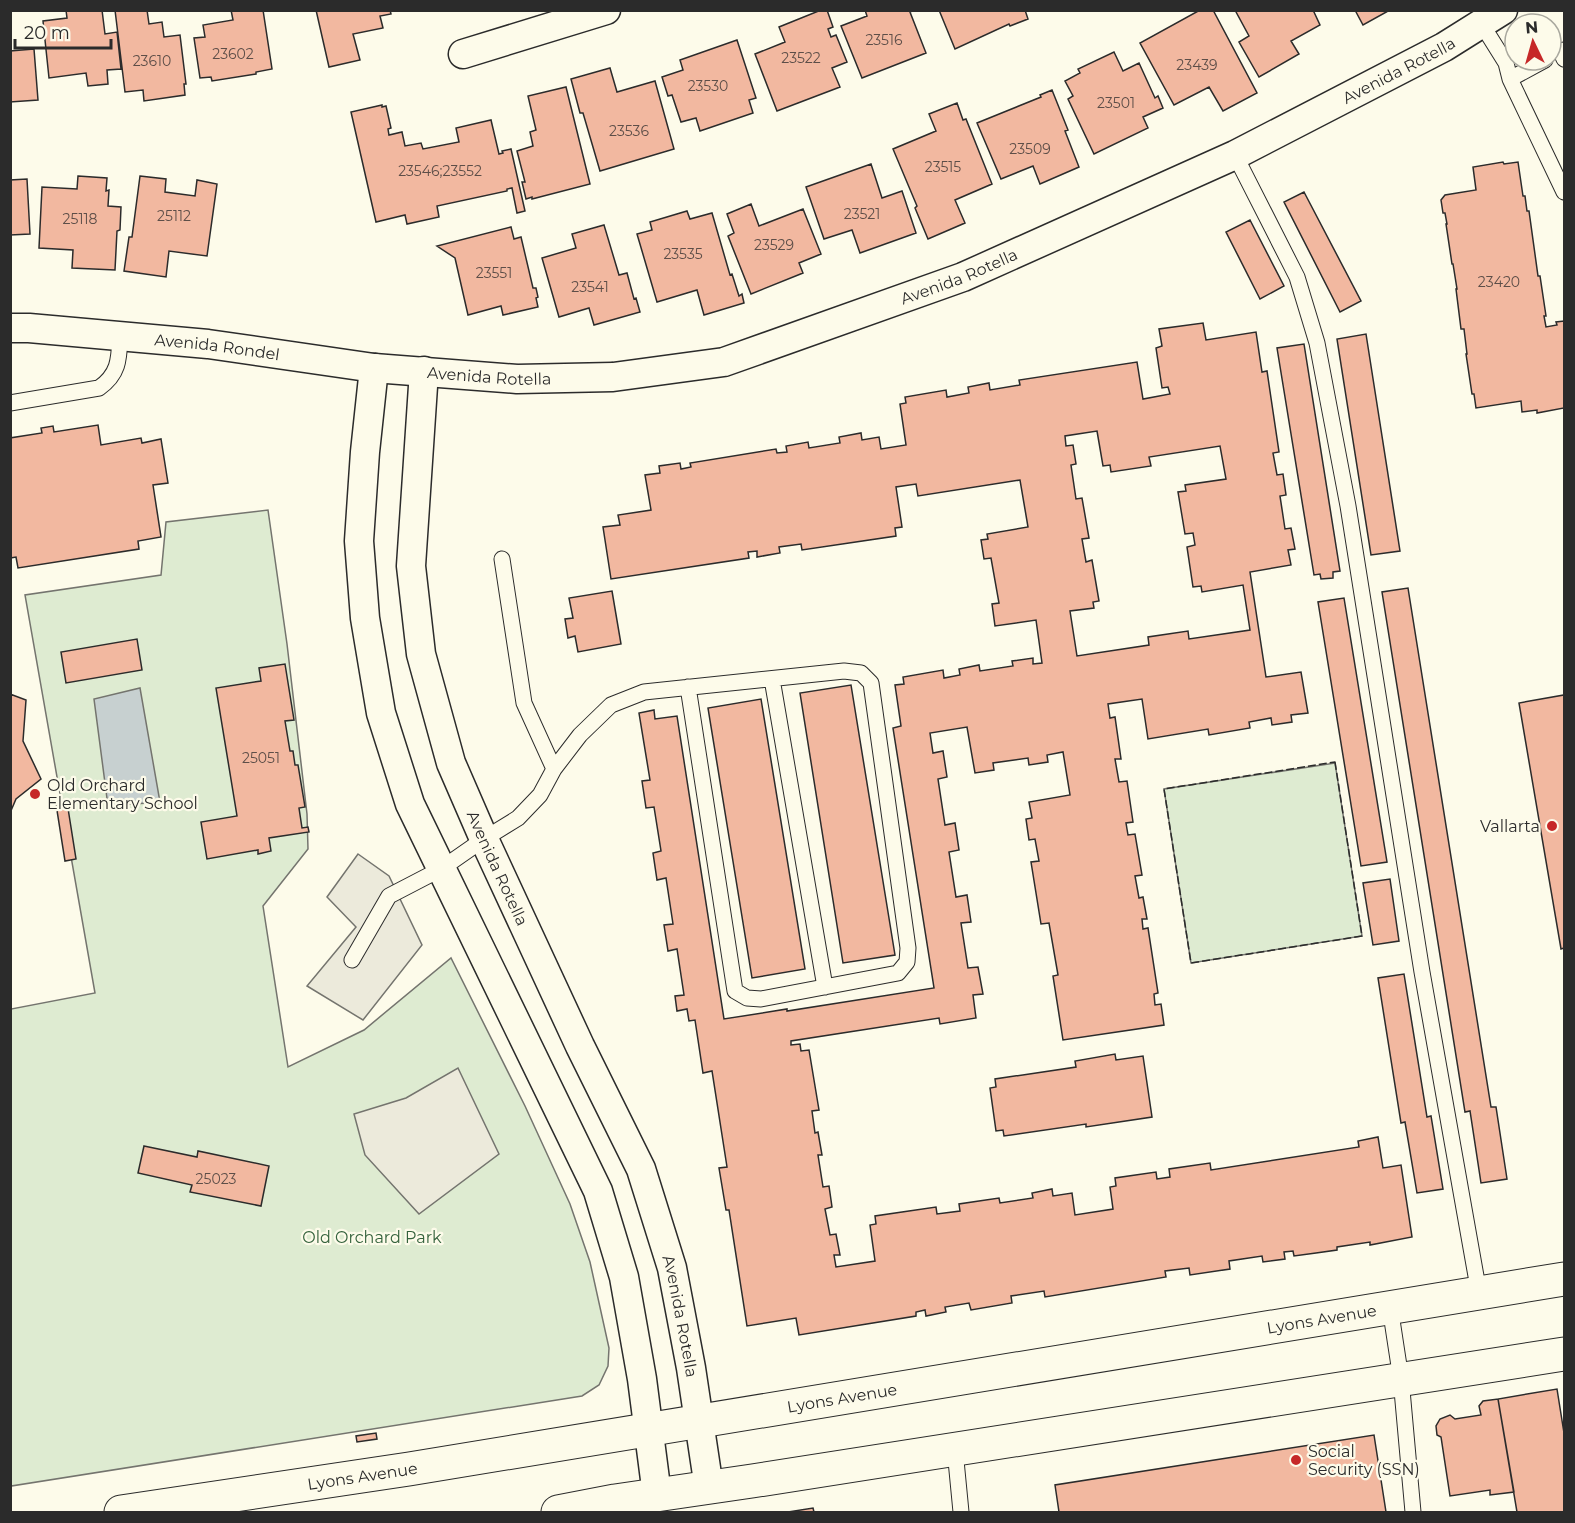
<svg xmlns="http://www.w3.org/2000/svg" width="1575" height="1523" viewBox="0 0 1575 1523" font-family="Montserrat,sans-serif">
<rect width="100%" height="100%" fill="#fdfbea"/>
<path fill="#deebd1" stroke="#74746e" stroke-width="1.5" d="M268,510L287,644L307,814L308,849L263,906L288,1067L364,1030L451,958L525,1106L570,1204L590,1262L609,1348L608,1366L599,1385L582,1396L11,1486V1009L95,993L25,595L161,575L166,522Z
M1335,763L1362,936L1191,963L1164,789Z"/>
<path fill="#eceadb" stroke="#74746e" stroke-width="1.5" d="M358,854L389,876L422,945L363,1020L307,986L356,927L327,897Z
M458,1068L499,1154L419,1214L365,1155L354,1114L406,1098Z"/>
<path fill="#c7d0d0" stroke="#74746e" stroke-width="1.5" d="M140,688L160,802L108,806L94,699Z"/>
<path fill="#f2b8a0" stroke="#2b2b2b" stroke-width="1.5" fill-rule="evenodd" d="M66,10H102L105,34L117,32L121,69L107,70L108,84L88,86L86,73L49,78L43,21L67,18Z
M115,10H147L149,24L162,22L164,37L180,35L186,84H184L185,95L144,101L143,90L125,92Z
M231,10H263L272,69L256,72V74L212,81L211,77L200,78L194,38L205,37L203,25L233,20Z
M316,10H390L391,14L380,16L383,28L353,34L360,60L329,67Z
M821,10H827L833,27L828,29L831,37L836,35L847,62L832,68L840,87L777,111L755,54L785,42L779,27Z
M865,10H914L910,12L926,53L862,78L841,26L867,16Z
M939,10H1025L1028,19L1010,26L1009,24L955,49Z
M1200,10H1213L1257,93L1223,111L1209,87L1174,105L1140,43Z
M1235,10H1313L1320,25L1291,41L1299,54L1259,77L1239,42L1249,36Z
M1355,10H1390L1363,25Z
M737,40L756,98L749,100L753,113L700,131L696,118L681,122L672,95L668,96L662,77L683,70L680,60Z
M34,49L38,100L10,102V51Z
M1114,52L1123,71L1139,63L1155,98L1158,96L1163,108L1143,117L1148,128L1094,154L1068,99L1073,96L1065,81L1080,73L1078,69Z
M610,68L617,92L655,81L674,149L600,171L583,113H580L571,79Z
M566,87L590,184L532,199V197L526,199L522,182H525L517,151L533,146L530,132L536,130L528,96Z
M1052,90L1068,130L1065,131L1079,167L1040,184L1033,166L1001,179L977,123L1041,97L1040,95Z
M957,103L963,120L966,119L992,184L955,200L965,223L928,239L915,208L917,206L893,149L936,131L929,114Z
M382,105V107L386,106L391,128L388,129L389,135L402,132L405,146L421,143L423,149L459,142L456,128L491,120L499,154L503,153L502,151L511,149L525,211L517,213L512,188L507,189V191L437,206L439,217L407,224L405,215L376,222L351,112Z
M1503,162L1504,164L1518,162L1523,196H1525L1527,211H1529L1538,276H1540L1546,316H1544L1546,327L1557,325L1556,322L1564,321V408L1537,413V410L1522,412L1521,401L1476,408L1474,394H1472L1466,354H1467L1464,329H1461L1456,289H1457L1453,264H1452L1446,224H1447L1445,213H1443L1441,200L1445,195L1476,190L1473,167Z
M871,164L882,198L902,191L916,233L860,253L852,230L824,239L806,187Z
M78,176L107,178L106,191L109,190L108,206L121,207L120,230L117,231L115,270L72,268L73,250L39,248L42,187L77,189Z
M140,176L166,179L165,192L195,196L197,180L217,184L207,256L169,251L166,277L124,271L129,237H132Z
M27,179L30,234L10,235V180Z
M1304,192L1361,301L1340,312L1284,202Z
M751,204L759,226L803,209L821,254L799,263L803,273L751,294L728,236L734,233L727,214Z
M687,211L690,219L712,213L730,275L732,274L739,296L742,294L744,303L704,315L697,290L657,302L637,234L652,230L650,222Z
M1250,220L1284,286L1260,299L1226,232Z
M604,225L619,275L627,273L634,299L636,298L640,312L594,325L589,308L559,317L542,258L576,248L572,234Z
M511,227L514,239L521,237L533,288H536L538,297L536,298L538,307L503,315L501,306L468,315L455,258L437,246Z
M1203,323L1206,340L1256,332L1262,372L1267,371L1279,452L1273,453L1277,475L1283,474L1286,495L1280,496L1285,529L1291,528L1295,549L1288,550L1291,565L1250,572L1266,677L1301,672L1308,713L1291,715L1292,722L1272,725L1271,718L1249,722L1250,728L1209,735L1208,729L1148,739L1142,699L1108,704L1110,718L1115,717L1121,759H1115L1119,782L1127,781L1133,822L1126,823L1128,835L1135,834L1142,875L1135,876L1139,898L1143,897L1147,919H1142L1143,929L1148,928L1158,993L1154,994L1155,1005L1161,1004L1164,1025L1063,1040L1053,976L1058,975L1049,923L1041,924L1031,862L1039,861L1035,839L1029,840L1026,819L1032,818L1029,802L1070,795L1063,752L1047,755L1048,762L1029,765L1028,758L993,763L994,770L975,773L967,727L930,733L933,753L943,751L947,777L938,779L945,825L955,823L959,850L949,852L956,897L967,895L971,922L961,923L968,968L978,967L983,994L973,995L976,1018L940,1024L939,1018L791,1041V1045L800,1044L801,1051L809,1050L819,1110L812,1111L815,1133L818,1132L822,1155H818L823,1187L829,1186L832,1207L825,1209L830,1235L836,1234L840,1255H834L836,1267L875,1261L870,1225L876,1224L875,1216L936,1207L937,1214L960,1211L959,1204L999,1198L1000,1203L1033,1198L1032,1193L1052,1189L1053,1196L1072,1193L1075,1215L1113,1209L1110,1187L1116,1186L1115,1178L1156,1172L1157,1179L1170,1177L1169,1169L1210,1163L1211,1170L1359,1147L1358,1141L1378,1137L1383,1168L1401,1165L1412,1237L1370,1245V1242L1337,1247V1250L1316,1253L1294,1256L1293,1251L1284,1252L1285,1259L1263,1262L1262,1256L1229,1261L1230,1269L1190,1275L1189,1268L1165,1271L1166,1277L1045,1297L1044,1291L1011,1296L1012,1303L971,1310L969,1303L945,1307L946,1312L926,1316L925,1310L916,1312V1316L799,1335L796,1318L747,1326L729,1210H726L719,1168L727,1167L712,1071L703,1073L695,1020L689,1021L687,1009L677,1011L675,996L684,995L677,949L668,951L664,925L673,924L666,878L657,880L653,853L661,851L654,807L646,808L642,781L650,780L639,713L654,710L655,719L677,716L724,1019L787,1009V1011L934,988L893,728L901,726L895,685L904,684L903,677L943,670L944,678L960,675L959,669L979,665L980,671L1013,666L1012,661L1033,658V664L1042,663L1036,620L995,626L992,604L999,603L991,558L984,559L981,540L988,539L987,534L1028,527L1020,480L918,496L916,484L896,487L902,527L895,528L896,536L802,550L801,544L779,547L780,553L757,557V551L748,552L749,558L611,579L603,527L620,525L618,515L651,510L645,475L660,473L659,466L680,463L681,469L691,467L690,463L776,449L777,453L787,452L786,446L808,442L809,448L840,443L839,437L861,433L862,440L879,437L881,449L906,445L900,404L906,403L905,397L946,390L947,397L969,393L968,387L989,383L990,390L1020,385L1019,380L1137,362L1143,399L1170,394L1168,387L1162,388L1156,348L1162,346L1159,329ZM1097,431L1103,466L1110,465L1111,472L1151,466L1149,457L1220,446L1226,479L1185,485L1186,491L1178,492L1185,534L1193,533L1195,545L1187,547L1193,587L1201,586L1202,592L1243,585L1250,630L1189,639L1188,631L1148,637L1149,645L1077,656L1070,611L1094,608L1093,602L1099,601L1092,560L1086,562L1082,539L1089,538L1082,498L1076,499L1071,465L1076,464L1073,445L1066,446L1065,436Z
M1366,334L1400,551L1371,555L1337,339Z
M1304,344L1340,571L1333,572V578L1321,579L1320,574L1314,575L1277,348Z
M98,425L101,445L141,438L142,443L161,439L168,483L153,485L161,537L138,541L139,549L18,568L16,557L10,558V438L42,433L41,428L53,426L54,432Z
M1408,588L1491,1107H1496L1507,1179L1481,1183L1470,1111L1465,1112L1382,592Z
M612,591L621,644L578,652L575,636L568,638L565,619L573,618L569,598Z
M1344,598L1387,862L1361,866L1318,602Z
M137,639L142,670L66,683L61,652Z
M285,664L294,720L285,721L290,751H293L295,765H298L305,807L299,808L302,828L308,827L309,832L269,838L271,851L258,854V850L207,859L201,822L237,816L216,688L261,681L259,668Z
M851,685L895,955L843,963L800,693Z
M10,694L26,700L23,741L41,779L16,799L10,813Z
M1564,695V948L1561,949L1519,703Z
M761,699L805,969L752,978L708,708Z
M67,802L76,859L65,861L56,804Z
M1390,879L1399,941L1373,945L1363,883Z
M1404,974L1427,1117L1431,1116L1443,1189L1417,1193L1405,1122L1401,1123L1378,978Z
M1115,1054L1116,1060L1143,1056L1152,1117L1086,1127V1124L1004,1136L1003,1130L996,1131L990,1088L996,1087L995,1079L1076,1067L1075,1061Z
M144,1146L197,1157L198,1151L269,1166L261,1206L190,1192L192,1185L138,1173Z
M1557,1389L1564,1433V1512H1517L1498,1399Z
M1498,1399L1514,1492L1490,1495V1490L1450,1496L1441,1437L1437,1435L1436,1426L1440,1419L1450,1415L1455,1419L1481,1415L1479,1406L1483,1401Z
M376,1433L377,1439L357,1442L356,1436Z
M1374,1435L1386,1512H1059L1055,1485Z
M813,1508L814,1512H788Z"/>
<g fill="none" stroke-linecap="round" stroke-linejoin="round">
<g stroke="#2b2b2b" stroke-width="17">
<path id="service" d="M1481,23L1506,63L1510,79L1564,192
M1564,50L1561,52L1564,59
M1510,79L1545,60
M1235,155L1297,277L1317,343L1348,506L1422,972L1479,1293
M10,403L99,388C119,374 119,359 120,337
M502,559L524,703L554,769
M772,679L825,987
M352,960L389,896L441,869L484,839L518,818L540,795L554,769L580,735L611,705L644,692L844,671L861,673L871,683L908,948L907,962L898,973L761,999L747,998L735,991L688,687
M1390,1307L1401,1379L1413,1512
M955,1450L961,1512"/>
</g>
<g stroke="#2b2b2b" stroke-width="31">
<g id="minor">
<path d="M463,54L606,10"/>
<path id="s1" d="M10,328H29L208,344L374,368L517,379L613,377L724,362L963,277L1235,155L1444,47L1503,10"/>
<path d="M374,368L365,452L359,541L365,618L381,713L410,804L598,1191L624,1277L642,1379L657,1495"/>
<path id="s2" d="M424,371L411,566L421,654L451,763L484,839L580,1046L641,1169L672,1268L691,1368L709,1488"/>
</g>
</g>
<g stroke="#2b2b2b" stroke-width="35">
<g id="secondary">
<path id="s3" d="M121,1512L409,1469L1564,1279"/>
<path d="M558,1512L615,1501L752,1481L1564,1354"/>
</g>
</g>
<use href="#service" stroke="#fdfbea" stroke-width="15"/>
<use href="#minor" stroke="#fdfbea" stroke-width="28"/>
<use href="#secondary" stroke="#fdfbea" stroke-width="33"/>
<path stroke="#2b2b2b" stroke-width="1.5" stroke-dasharray="8 3" stroke-linecap="butt" d="M1335,762L1362,936L1191,963L1164,789Z"/>
</g>
<g fill="#c62828" stroke="#fdfbea" stroke-width="2">
<circle cx="35" cy="794" r="6"/>
<circle cx="1552" cy="826" r="6"/>
<circle cx="1296" cy="1460" r="6"/>
</g>
<g text-anchor="middle" dominant-baseline="central" stroke-width="4.5" stroke-linejoin="round" paint-order="stroke">
<g font-size="14" fill="#5d4e48">
<text x="884" y="40">23516</text>
<text x="233" y="54">23602</text>
<text x="801" y="58">23522</text>
<text x="152" y="61">23610</text>
<text x="1197" y="65">23439</text>
<text x="708" y="86">23530</text>
<text x="1116" y="103">23501</text>
<text x="629" y="131">23536</text>
<text x="1030" y="149">23509</text>
<text x="943" y="167">23515</text>
<text x="440" y="171">23546;23552</text>
<text x="862" y="214">23521</text>
<text x="174" y="216">25112</text>
<text x="80" y="219">25118</text>
<text x="774" y="245">23529</text>
<text x="683" y="254">23535</text>
<text x="494" y="273">23551</text>
<text x="1499" y="282">23420</text>
<text x="590" y="287">23541</text>
<text x="261" y="758">25051</text>
<text x="216" y="1179">25023</text>
</g>
<g font-size="16" fill="#2b2b2b" stroke="#fdfbea">
<text stroke="none"><textPath href="#s1" startOffset="1454">Avenida Rotella</textPath></text>
<text stroke="none"><textPath href="#s1" startOffset="968">Avenida Rotella</textPath></text>
<text stroke="none"><textPath href="#s1" startOffset="208">Avenida Rondel</textPath></text>
<text stroke="none"><textPath href="#s1" startOffset="482">Avenida Rotella</textPath></text>
<text stroke="none"><textPath href="#s2" startOffset="512">Avenida Rotella</textPath></text>
<text stroke="none"><textPath href="#s2" startOffset="998">Avenida Rotella</textPath></text>
<text stroke="none"><textPath href="#s3" startOffset="1216">Lyons Avenue</textPath></text>
<text stroke="none"><textPath href="#s3" startOffset="730">Lyons Avenue</textPath></text>
<text stroke="none"><textPath href="#s3" startOffset="244">Lyons Avenue</textPath></text>
</g>
<g font-size="16" fill="#2b2b2b" stroke="#fdfbea" text-anchor="start">
<text x="47" y="785">Old Orchard<tspan x="47" dy="18">Elementary School</tspan></text>
<text x="1540" y="826" text-anchor="end">Vallarta</text>
<text x="1308" y="1451">Social<tspan x="1308" dy="18">Security (SSN)</tspan></text>
</g>
<g font-size="16" fill="#34623c" stroke="#fdfbea">
<text x="372" y="1237">Old Orchard Park</text>
</g>
</g>
<rect width="1575" height="1523" fill="none" stroke="#2b2b2b" stroke-width="24"/>
<g transform="translate(1533 42) rotate(355)"><circle r="28" fill="#fdfbea" stroke="#a9a89e" stroke-width="1.5"/>
<path d="M0-4.5L10 22L0 15L-10 22Z" fill="#c62828"/>
<text y="-9" font-size="16" font-weight="bold" text-anchor="middle" fill="#2b2b2b">N</text>
</g>
<path d="M15 39v9h96v-9" fill="none" stroke="#2b2b2b" stroke-width="3"/>
<text x="24" y="39" font-size="18" fill="#2b2b2b" stroke="#fdfbea" stroke-width="4.5" paint-order="stroke">20 m</text>
</svg>
